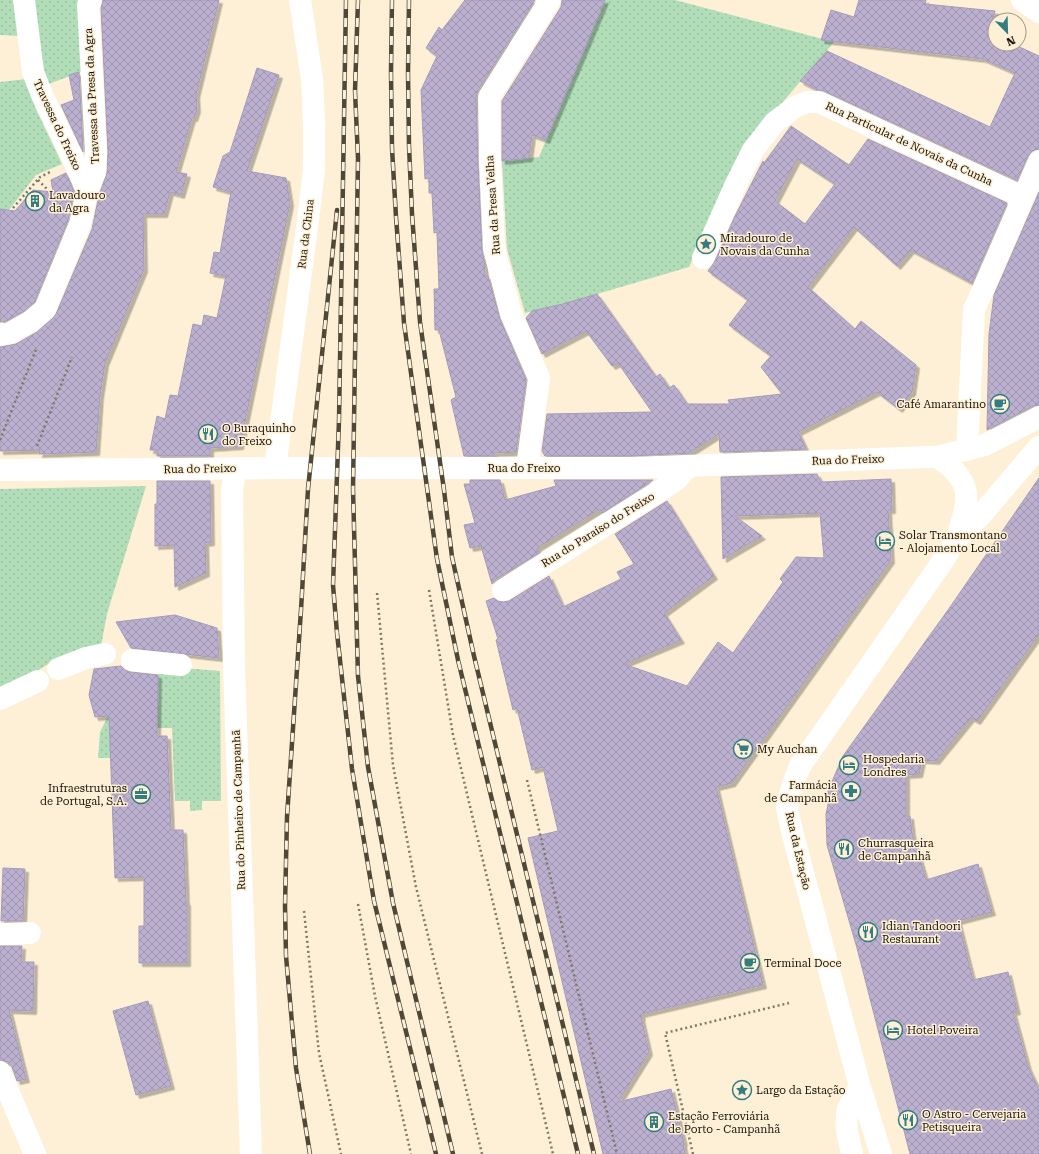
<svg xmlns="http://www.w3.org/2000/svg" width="1039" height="1154" viewBox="0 0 1039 1154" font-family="'Roboto Serif',serif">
<defs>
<pattern id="grass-dots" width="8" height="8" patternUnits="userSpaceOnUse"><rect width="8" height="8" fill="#b1ddb9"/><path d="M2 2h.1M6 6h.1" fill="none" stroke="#98bd9e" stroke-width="1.8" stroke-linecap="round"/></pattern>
<pattern id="building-cross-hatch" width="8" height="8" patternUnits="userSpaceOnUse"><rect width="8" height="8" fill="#bbb0cf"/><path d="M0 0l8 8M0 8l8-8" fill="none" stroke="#a096b0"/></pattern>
<filter id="shadow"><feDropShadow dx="3.5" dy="3.5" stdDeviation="0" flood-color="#0004"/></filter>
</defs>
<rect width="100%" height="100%" fill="#fdf0d7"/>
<path fill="url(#grass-dots)" d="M0,0H17L21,36L0,35Z
M33,0H82L86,70L46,85Z
M605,0H675L834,42L746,145L689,267L563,304L525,313L507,249L502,161L539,157Z
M27,79L35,107L62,164L36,175L9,210L0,209V82Z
M146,486L107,614L101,646L58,658L17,683L0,690V489Z
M158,666L220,671L221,801H202V810L190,811V801H175L172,728H149L111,758H98L100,732L108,716L157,712Z"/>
<path fill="url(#building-cross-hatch)" stroke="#a59ab8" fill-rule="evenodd" filter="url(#shadow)" d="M103,0H219L196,95L197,109L194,118H192L176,172L187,174L181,195L170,192L164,214H143L144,269L105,363L100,395L96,452L39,454L40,450L0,451V347L16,344L37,332L53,318L56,314L92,229L99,195L107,173L108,152L101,8Z
M465,0H535L478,90L476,97L478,165L482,250L484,259L485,276H488L500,319L526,380L516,452L493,453L494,456H464L451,400L456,397L439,330H435L434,289H439L437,232L434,233L432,193H429V178L425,179L421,90L437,56L426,48L439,27L442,30Z
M562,0H605L546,140L532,135L529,158L502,161V101L561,7Z
M859,0H926L925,4L995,11L989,33L995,36V44H1013L1039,56V149L1032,151L1028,156L1017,180L824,91L818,90L800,81L827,51L990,127L1015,73L983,59L821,40L831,10L854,17Z
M257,68L279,75L247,171L286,178L290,203L240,446L210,448V456H157V450H150L157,416L165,419L170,395L178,396L193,324L202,326L204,315L217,318L226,276L210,273L214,252L220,253L231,192L213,187L223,156L230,152Z
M79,72L83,152L61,105L74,100L69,75Z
M791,126L849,165L868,139L1007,203L972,283L911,250L897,266L854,227L808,287L855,329L861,321L916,365L912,392L899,409L877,392L798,432L806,449L720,452L719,434L689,453L631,456H545L542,451L547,414L652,412L618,363L612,366L586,331L542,354L526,318L532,311L563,304L597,294L656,377L660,374L669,388L674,385L687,404H730L728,400L782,394L761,367L771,356L729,325L748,300L708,271L714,263L735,216L763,161L764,163ZM797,159L835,184L805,224L775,201Z
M66,173L74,192L68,220L35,301L24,311L6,321L0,322V209L15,211L33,190L53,192L51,180Z
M1039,192V405L1033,406L987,430L989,334L994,295Z
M817,474L821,482L891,479L892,510H888L891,560L732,783L716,787L763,985L641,1014L642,1017H641L649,1052L618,1102L671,1089L684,1143H683L685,1154H603L528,838L558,831L543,767L532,770L517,708L513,710L496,640L498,639L486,601L494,598L498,601L503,602L509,601L549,576L563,607L621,579L617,572L634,564L615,534L667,501L714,576L664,613L681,640L624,664L687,686L718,642L733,653L783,582L780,579L796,557L824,558L820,513L735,516L762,536L723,559L721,477Z
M1039,478V634L977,721L971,718L936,761L922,760L919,774L906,775V816H910L912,833L926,880L978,864L992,912L958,921L973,980L1008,972L1017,1011L1013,1012L1028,1067L1039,1090V1154H910L857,948L827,845L826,814L828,805V791L843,756L948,610Z
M470,480H500L505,500L556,486L554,480H653L602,513L600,509L537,548L539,553L496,579L492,584L481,546L470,548L464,525L475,523L464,484H470Z
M157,481H210L211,542L205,543L206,573L175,587L174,545L155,546V504H157Z
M175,615L217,628L219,658L131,648L116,622Z
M121,666L125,670L130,672L158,675L157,736H167L171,830H183L186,902H187V963H139V926H144V877L115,878L109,716L95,717L89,695L94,669Z
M3,868L25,869L23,921H1Z
M0,946H22L21,962H34L33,1011L9,1010L26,1079L17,1081L12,1067L8,1062L0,1060Z
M148,1001L171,1086L136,1095L113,1011Z"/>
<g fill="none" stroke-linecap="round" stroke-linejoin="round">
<path stroke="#807766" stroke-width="2.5" stroke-dasharray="2 3" stroke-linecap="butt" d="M38,180L49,191
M13,208L40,177L52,171
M0,440L37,347
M37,446L72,357
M429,590L453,735L553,1154
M377,593L393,765L416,887L482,1154
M527,780L617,1154
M358,904L375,996L411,1154
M304,911L319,1053L341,1154
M693,1154L665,1033L789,1003"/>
<path stroke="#fff" stroke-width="22" d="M24,0L33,72L42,95L74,161L87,191
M1022,0L1039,12
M703,258L735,186L753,150L775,122L795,107L807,102H819L1023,197
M0,335L10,333L31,321L45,309L80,224L87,191L95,172L96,153L88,5L91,0
M967,450L974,310L1039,161
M937,457C974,480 970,500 957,537
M527,467L539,378L511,314L494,249L490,164L489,97L550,0
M239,468L234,478L232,490L234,666L251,1154
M275,468L309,212L314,169V122L312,79L300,0
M503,590L675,481L689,466
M132,660L181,665
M58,669L86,658L105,654
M0,699L38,681
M0,934L30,933
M0,1072L35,1154
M852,1154C849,1140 844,1124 848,1109C851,1102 856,1094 860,1087
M881,1154L860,1087L792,831L787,808L792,787L800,766L940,565L956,540L981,515L1039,447"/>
<path stroke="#fff" stroke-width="22" d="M0,470L294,468H631L928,457H937L985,445L1039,417"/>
<g stroke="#4f4839" stroke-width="4.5">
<path id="rail" d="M346,0L339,420L333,585L337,633L352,769L374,901L436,1154
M358,0L355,91L358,158L353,489L358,676L368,767L393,903L453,1154
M392,0L391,73L392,148L396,217L404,323L437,559L458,660L578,1154
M409,0L408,73L409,146L412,214L420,322L444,490L452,557L474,656L594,1154
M310,1154L296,1068L286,956L285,906L287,817L301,610L308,489L337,210"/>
</g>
<use href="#rail" stroke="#fdf0d7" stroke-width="3" stroke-dasharray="9" stroke-linecap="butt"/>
</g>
<defs>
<g id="building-ring" transform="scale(1)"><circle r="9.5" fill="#fdf0d7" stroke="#337c82" stroke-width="1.5"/><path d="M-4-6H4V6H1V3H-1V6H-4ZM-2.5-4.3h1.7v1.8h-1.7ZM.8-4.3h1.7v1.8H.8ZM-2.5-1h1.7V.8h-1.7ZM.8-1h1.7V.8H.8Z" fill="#337c82"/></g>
<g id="sight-ring" transform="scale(1)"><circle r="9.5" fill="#fdf0d7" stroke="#337c82" stroke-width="1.5"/><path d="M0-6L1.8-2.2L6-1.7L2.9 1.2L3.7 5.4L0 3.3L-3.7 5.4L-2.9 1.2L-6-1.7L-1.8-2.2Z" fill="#337c82"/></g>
<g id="cafe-ring" transform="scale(1)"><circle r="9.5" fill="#fdf0d7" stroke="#337c82" stroke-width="1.5"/><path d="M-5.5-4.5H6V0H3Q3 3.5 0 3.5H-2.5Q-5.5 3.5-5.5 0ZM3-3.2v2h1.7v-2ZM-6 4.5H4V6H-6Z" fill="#337c82"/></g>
<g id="restaurant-ring" transform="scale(1)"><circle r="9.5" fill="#fdf0d7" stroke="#337c82" stroke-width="1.5"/><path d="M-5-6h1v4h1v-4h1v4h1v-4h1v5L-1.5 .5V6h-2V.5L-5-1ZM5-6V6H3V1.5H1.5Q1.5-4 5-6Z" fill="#337c82"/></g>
<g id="hotel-ring" transform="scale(1)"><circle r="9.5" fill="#fdf0d7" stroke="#337c82" stroke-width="1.5"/><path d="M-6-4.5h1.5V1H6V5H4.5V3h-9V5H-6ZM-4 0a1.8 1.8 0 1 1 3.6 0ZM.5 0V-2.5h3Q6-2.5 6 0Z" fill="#337c82"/></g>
<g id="supermarket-ring" transform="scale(1)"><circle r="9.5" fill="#fdf0d7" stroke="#337c82" stroke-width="1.5"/><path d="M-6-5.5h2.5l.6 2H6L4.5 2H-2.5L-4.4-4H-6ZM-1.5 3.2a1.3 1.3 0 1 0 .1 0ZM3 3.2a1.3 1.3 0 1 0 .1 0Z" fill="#337c82"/></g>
<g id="pharmacy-ring" transform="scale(1)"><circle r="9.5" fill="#fdf0d7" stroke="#337c82" stroke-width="1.5"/><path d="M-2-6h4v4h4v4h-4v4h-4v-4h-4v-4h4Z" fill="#337c82"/></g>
<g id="office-ring" transform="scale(1)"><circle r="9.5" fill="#fdf0d7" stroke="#337c82" stroke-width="1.5"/><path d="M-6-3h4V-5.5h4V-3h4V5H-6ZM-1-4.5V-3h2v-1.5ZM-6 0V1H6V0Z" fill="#337c82"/></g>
</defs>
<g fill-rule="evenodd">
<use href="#building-ring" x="35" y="201"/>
<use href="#sight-ring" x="706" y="244"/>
<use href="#cafe-ring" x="1000" y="404"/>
<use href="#restaurant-ring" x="208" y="434"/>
<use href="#hotel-ring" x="885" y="541"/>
<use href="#supermarket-ring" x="743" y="749"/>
<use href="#hotel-ring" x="849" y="765"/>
<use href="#pharmacy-ring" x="851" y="791"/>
<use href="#office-ring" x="141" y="794"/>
<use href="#restaurant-ring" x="844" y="849"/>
<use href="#restaurant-ring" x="868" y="932"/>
<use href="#cafe-ring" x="750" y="963"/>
<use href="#hotel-ring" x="893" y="1030"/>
<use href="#sight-ring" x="742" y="1090"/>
<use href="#restaurant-ring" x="908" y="1120"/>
<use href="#building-ring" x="654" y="1122"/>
</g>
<g text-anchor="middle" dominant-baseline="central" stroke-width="3" stroke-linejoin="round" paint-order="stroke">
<g font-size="11" fill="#191308" stroke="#fdf0d7">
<text transform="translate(92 96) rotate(-93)">Travessa da Presa da Agra</text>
<text transform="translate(57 125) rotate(65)">Travessa do Freixo</text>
<text transform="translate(909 144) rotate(25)">Rua Particular de Novais da Cunha</text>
<text transform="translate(493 205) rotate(-94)">Rua da Presa Velha</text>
<text transform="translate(306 234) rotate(-83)">Rua da China</text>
<text transform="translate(848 460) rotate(-2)">Rua do Freixo</text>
<text x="524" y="468">Rua do Freixo</text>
<text transform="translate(200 469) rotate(-1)">Rua do Freixo</text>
<text transform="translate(598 530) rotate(-32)">Rua do Paraíso do Freixo</text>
<text transform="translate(239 810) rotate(-92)">Rua do Pinheiro de Campanhã</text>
<text transform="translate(798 851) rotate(77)">Rua da Estação</text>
</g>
<g font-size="11" fill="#191308" stroke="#fdf0d7" text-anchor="start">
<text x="49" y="195">Lavadouro<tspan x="49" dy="13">da Agra</tspan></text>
<text x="720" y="238">Miradouro de<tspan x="720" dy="13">Novais da Cunha</tspan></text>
<text x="986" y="404" text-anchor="end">Café Amarantino</text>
<text x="222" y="428">O Buraquinho<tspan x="222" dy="13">do Freixo</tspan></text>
<text x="899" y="535">Solar Transmontano<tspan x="899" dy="13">- Alojamento Local</tspan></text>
<text x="757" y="749">My Auchan</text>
<text x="863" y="759">Hospedaria<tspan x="863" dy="13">Londres</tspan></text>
<text x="837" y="785" text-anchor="end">Farmácia<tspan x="837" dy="13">de Campanhã</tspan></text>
<text x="127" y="788" text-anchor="end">Infraestruturas<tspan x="127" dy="13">de Portugal, S.A.</tspan></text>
<text x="858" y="843">Churrasqueira<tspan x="858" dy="13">de Campanhã</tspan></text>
<text x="882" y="926">Idian Tandoori<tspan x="882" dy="13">Restaurant</tspan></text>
<text x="764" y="963">Terminal Doce</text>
<text x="907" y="1030">Hotel Poveira</text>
<text x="756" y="1090">Largo da Estação</text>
<text x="922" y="1114">O Astro - Cervejaria<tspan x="922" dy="13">Petisqueira</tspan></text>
<text x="668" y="1116">Estação Ferroviária<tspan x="668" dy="13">de Porto - Campanhã</tspan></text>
</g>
</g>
<g transform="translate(1007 32) rotate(157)"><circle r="19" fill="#fdf0d7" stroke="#a29884"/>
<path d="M0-3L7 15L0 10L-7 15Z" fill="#337c82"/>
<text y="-6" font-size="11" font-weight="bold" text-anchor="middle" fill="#191308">N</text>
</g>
</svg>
